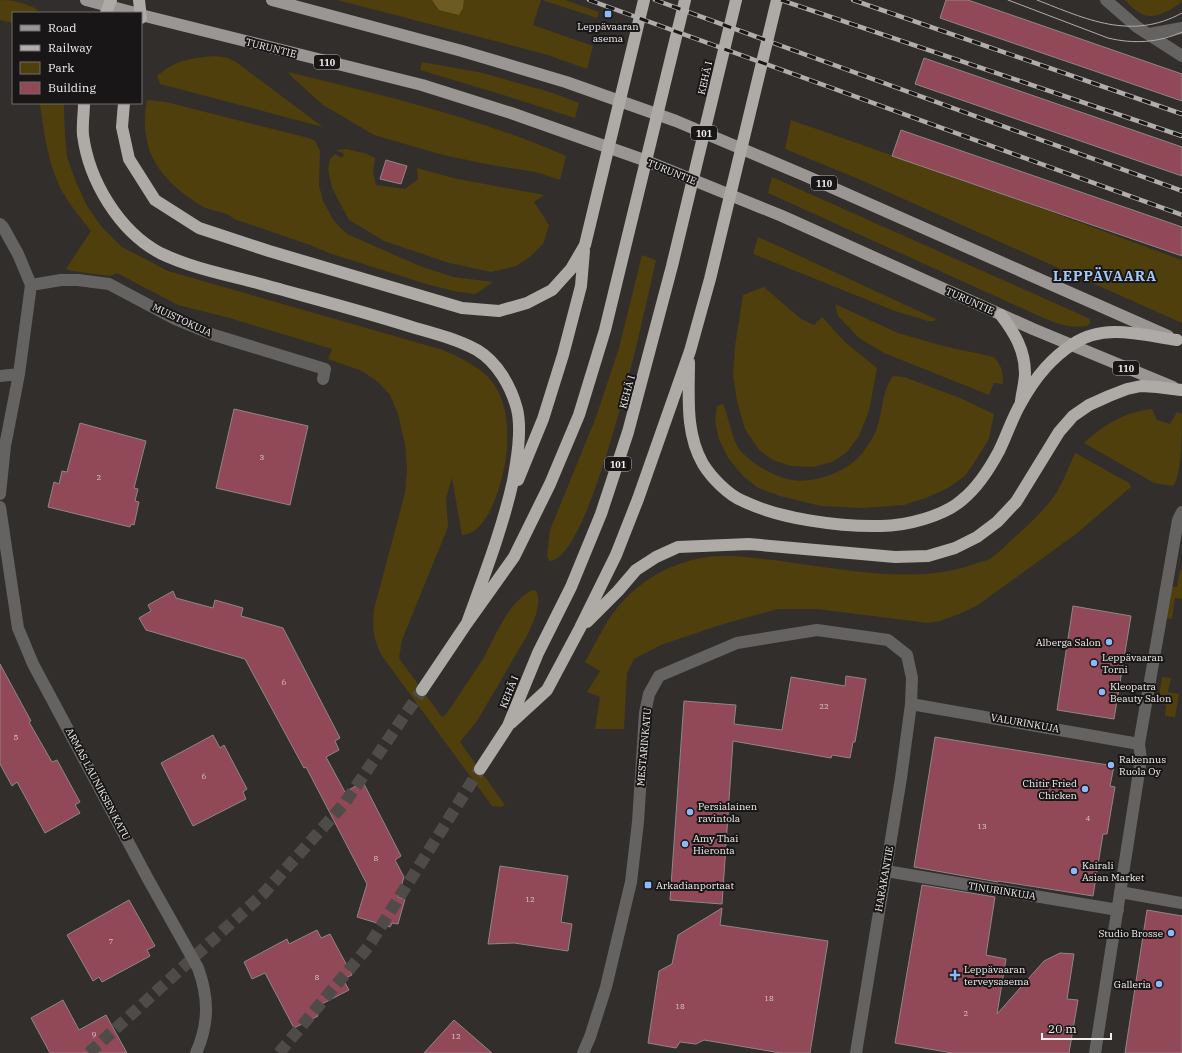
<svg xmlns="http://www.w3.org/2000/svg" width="1182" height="1053" viewBox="0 0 1182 1053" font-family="'IBM Plex Serif',serif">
<rect width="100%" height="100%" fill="#322e2c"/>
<path fill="#4e3f0c" d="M0,0C14,0 26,3 38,10L34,13H13V23L0,20Z
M337,0H432L463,8L464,0H541L533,25L593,46L587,69L548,55Z
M542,0H565L599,12L597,18Z
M1125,0H1181L1182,2C1158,18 1146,24 1125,0Z
M214,56L228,58L236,62L323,127L160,84L157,76C177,59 189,59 214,56Z
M422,62L483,73L553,93L579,103L575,118L497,93L420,70Z
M288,72C382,95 477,117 566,156L560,180L536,172L491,165L443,155L374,135L323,105L292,77Z
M147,100L166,102L309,138L315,141L320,151L319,185L323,201L334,221L347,234L420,266L453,277L493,282L476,294L458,292L426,284L329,253L310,245L234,219C225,210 210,212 200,205C159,179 138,150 147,100Z
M44,103H64L65,135L67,157L76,182L87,206L101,226L122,247L168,271L443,350C461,358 485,369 495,386C507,404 508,428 507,449C505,473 491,534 462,535L452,478L446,498L448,527L402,640L399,658L442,717L447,713C459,695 471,677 483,659C496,636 508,601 533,590L536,591C543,603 533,622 528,634L477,721L460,742L505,805L501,807L492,806L382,656C373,637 372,631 374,609L405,493L407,470L405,444L398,414L390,395L378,382L362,371L328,359L332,349L226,317L178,305L117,273L110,276L72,271L66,269L91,231C82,219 72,208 65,196C49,170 44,134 40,104Z
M791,120L1005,195L1182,260V323L861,180L785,149Z
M347,149L367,154L375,158L373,173L376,185L405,189L418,179L417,168L453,178L544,195L534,202L549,225L543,244L530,257L516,266L491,272L449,263L384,241L349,220L332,188L328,169L330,159L335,154L342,158L344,154L336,150Z
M772,177L1088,318L1090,320V323L1087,326C1070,329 1055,323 1039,316L768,193Z
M758,237L765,240L936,319L934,321H928L895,311L753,254Z
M642,255L656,260C647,301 592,562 549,561L547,555L550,530L596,417L619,348Z
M764,287L801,319L814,325L822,317L845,342L877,368L869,411L859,436L846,453L832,462L813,467L791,466L773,460L759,450L745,429L737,401L733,375L735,346L743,295Z
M835,304L898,333L943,346L994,357C1002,367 1003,371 1003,384L994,383L989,395L884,353L859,338L838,316Z
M893,376L904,377L960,398L994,414L989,439L974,463L965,476L948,488L926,498L904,505L863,508L821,506L780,496L758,488L743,476L728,458L719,439L715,421L717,406L723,404C729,417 732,440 740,450C752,464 774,477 792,480C816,484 853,470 865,449C869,444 873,437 876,431C883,413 881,393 893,376Z
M1152,409L1157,420L1170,424L1177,412L1182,414C1182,430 1182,476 1173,486L1154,483L1084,443C1103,425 1125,412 1152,409Z
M1075,453L1129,483L1131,487L1076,534L978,605L959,614L940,621L928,623L817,609H778L720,625L661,645L634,659L627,673L624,729H595L600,697L587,692L600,671L585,662C597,641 607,617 625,599C651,572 686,557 722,556C736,555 751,558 764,559C830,566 911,587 974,564C979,562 986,561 991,558C1000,552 1008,543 1016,536C1030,524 1047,507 1057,492C1064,480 1069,466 1075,453Z
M1180,570H1182V599L1175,598L1172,619L1163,618L1169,586L1177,587Z
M1162,677L1171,678L1168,692L1179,694L1175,717L1165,716L1166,705L1158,703Z"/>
<path fill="#6d5b21" d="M432,0H464L463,8L459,15L439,10Z"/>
<path fill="#914857" stroke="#8d8788" d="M946,0H968L1182,74V101L940,18Z
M924,58L1182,147V176L915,84Z
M901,130L1182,227V256L892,156Z
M386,160L407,166L401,184L380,179Z
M234,409L308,426L290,505L216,488Z
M80,423L146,441L134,488L138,489L135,501L139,502L134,525L131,524L130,527L48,507L54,482L59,484L62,471L67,472Z
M173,591L176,598L213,608L215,600L243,608L241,616L283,628L340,738L335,741L339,750L326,757L345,792L363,782L401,856L395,860L404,877L398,897L405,899L398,924L392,923L390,927L357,917L367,884L306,767L304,768L245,659L146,630L139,618L151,611L148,605Z
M1073,606L1131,616L1114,719L1057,710Z
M0,664L31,721L29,722L52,762L57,760L80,802L75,805L80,813L45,833L17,782L12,786L0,764Z
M846,676L866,679L855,742H853L850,758L832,755L831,758L733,741L722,904L670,900L684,701L736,705L734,724L782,730L791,677L845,686Z
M213,735L220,748L224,745L247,789L243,792L246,799L193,826L161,763Z
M935,737L1114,766L1110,786L1115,787L1107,834H1103L1093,896L998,881V882L914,867Z
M500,866L568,876L561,922L572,924L568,951L514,943L488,944Z
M922,885L995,897L986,955L1006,959L997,1014L1044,961L1060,953L1074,954L1067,999L1078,1000L1069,1053H952L895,1043Z
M129,900L155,946L147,950L150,956L102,982L99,977L93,981L67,935Z
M722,908L720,925L828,941L810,1053H781L704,1040L696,1044L680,1042L676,1048L648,1043L659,971L672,964L678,935Z
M1147,910L1182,916V1053H1125Z
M317,930L321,938L330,934L352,975L343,979L349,990L314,1008L318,1016L294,1028L265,973L252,979L244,962L287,939L289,944Z
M63,1000L79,1030L106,1015L127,1053H50L31,1018Z
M454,1020L492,1053H424Z"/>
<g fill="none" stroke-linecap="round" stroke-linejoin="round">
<path stroke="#4f4b49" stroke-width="12" stroke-dasharray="12 6" stroke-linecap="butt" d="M89,1053L264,893L344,804L422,690
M279,1053L368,947L480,769"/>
<path stroke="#646361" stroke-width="12" d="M1106,0L1137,27L1182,56
M1149,34L1182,28
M0,224L3,227L18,254L31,285L19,374L5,446L0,494
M31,285L61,280H78L109,284L175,319L214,335L325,369L323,379
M0,376L19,374
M0,507L18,628L33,664L148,879L198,968C209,998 209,1024 196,1053
M911,704L1139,744
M886,871L1118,910
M1120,892L1182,903
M583,1053L590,1037L606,987L631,882L638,822L645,713L649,694L659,676L737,643L817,630L888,640L907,655L912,678L911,704L901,778L856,1053
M1095,1053L1141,759L1139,744L1178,520L1182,512"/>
<path stroke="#999693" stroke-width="12" d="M86,0L135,13
M272,0L462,51L566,82L676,121L806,176L1168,336
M141,15L422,85L511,113L644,160L782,216L1033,329L1173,387"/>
<path stroke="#aeaaa6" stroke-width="12" d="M139,0L141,18
M106,13L111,0
M84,103C84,113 82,125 83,135C89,181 119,231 160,253C191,268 228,275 261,284C311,298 362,311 412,327C433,333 457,339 477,350C497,362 511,386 517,409C522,430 517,459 513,481C502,530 484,576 467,623
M124,103L122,127L129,159L155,200L199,228L269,251L462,308L499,311L527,303L552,290L571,269L585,245L644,0
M1001,315C1014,332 1025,350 1025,373C1025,382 1022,392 1021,401
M689,362C689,396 685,433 703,464C711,477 728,495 743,501C780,519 840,527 881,526C906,526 944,516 962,500C978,487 990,468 999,451C1007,435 1012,418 1021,403C1033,381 1051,358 1073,344C1104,323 1142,335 1177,340
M518,480L543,419L563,355L581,286L584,251
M587,622L618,591L636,570L656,557L678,547L749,544L895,557L928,556L955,548L977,537L997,522L1016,502L1059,432L1073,416L1089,405L1109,396L1127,389L1141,386L1157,387L1181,390
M422,690L467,623L514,557L550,484L579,415L605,330L685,0
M511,723L547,690L580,628L616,555L638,499L690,351L710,279L777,0
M480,769L508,726L538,653L571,587L601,514L628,432L672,266L736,0"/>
<path stroke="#b0adab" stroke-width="1" d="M1008,0L1108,38C1133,44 1158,43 1182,32
M1037,0C1086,19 1131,41 1182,13"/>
<g stroke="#b0adab" stroke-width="4.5">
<path id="rail" d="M589,0L1182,215
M655,0L1182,191
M781,0L1182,136
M853,0L1182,114"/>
</g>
<use href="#rail" stroke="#181616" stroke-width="3" stroke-dasharray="9" stroke-linecap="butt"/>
</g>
<g fill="#8bbafc" stroke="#181616" stroke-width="1.5">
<rect x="604" y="10" width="8" height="8" rx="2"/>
<circle cx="1109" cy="642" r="4"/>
<circle cx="1094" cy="663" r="4"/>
<circle cx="1102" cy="692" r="4"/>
<circle cx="1111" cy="765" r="4"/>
<circle cx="1085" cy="789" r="4"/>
<circle cx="690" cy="812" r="4"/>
<circle cx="685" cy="844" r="4"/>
<circle cx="1074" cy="871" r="4"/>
<rect x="644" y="881" width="8" height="8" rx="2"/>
<circle cx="1171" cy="933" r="4"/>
<path d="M953 969h4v4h4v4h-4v4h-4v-4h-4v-4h4z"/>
<circle cx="1159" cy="984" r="4"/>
</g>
<g text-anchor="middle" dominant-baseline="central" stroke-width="4" stroke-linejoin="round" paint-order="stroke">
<g font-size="8" fill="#dac5c8">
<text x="262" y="457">3</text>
<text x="99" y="477">2</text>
<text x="284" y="682">6</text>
<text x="824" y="706">22</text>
<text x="16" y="737">5</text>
<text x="204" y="776">6</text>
<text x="1088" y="818">4</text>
<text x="982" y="826">13</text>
<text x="376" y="858">8</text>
<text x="530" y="899">12</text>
<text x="111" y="941">7</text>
<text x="317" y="977">8</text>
<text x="769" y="998">18</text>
<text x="680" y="1006">18</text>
<text x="966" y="1013">2</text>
<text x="94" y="1034">9</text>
<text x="456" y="1036">12</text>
</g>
<g fill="#181616" stroke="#b1aead" stroke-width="1">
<rect x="314" y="55" width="26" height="14" rx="3"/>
<rect x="691" y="126" width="26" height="14" rx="3"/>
<rect x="811" y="176" width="26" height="14" rx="3"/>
<rect x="1113" y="361" width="26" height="14" rx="3"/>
<rect x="605" y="457" width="26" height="14" rx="3"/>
</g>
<g font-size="9" font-weight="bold" fill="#f2efee">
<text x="327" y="62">110</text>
<text x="704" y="133">101</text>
<text x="824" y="183">110</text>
<text x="1126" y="368">110</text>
<text x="618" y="464">101</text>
</g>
<g font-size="10" fill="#f2efee" stroke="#181616" text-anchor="start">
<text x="608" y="26" text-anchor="middle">Leppävaaran<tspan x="608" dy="12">asema</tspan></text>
<text x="1101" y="642" text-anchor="end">Alberga Salon</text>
<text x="1102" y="657">Leppävaaran<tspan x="1102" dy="12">Torni</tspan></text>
<text x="1110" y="686">Kleopatra<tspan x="1110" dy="12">Beauty Salon</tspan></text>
<text x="1119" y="759">Rakennus<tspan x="1119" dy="12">Ruola Oy</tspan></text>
<text x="1077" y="783" text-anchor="end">Chitir Fried<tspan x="1077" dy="12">Chicken</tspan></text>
<text x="698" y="806">Persialainen<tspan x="698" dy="12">ravintola</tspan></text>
<text x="693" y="838">Amy Thai<tspan x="693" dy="12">Hieronta</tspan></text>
<text x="1082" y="865">Kairali<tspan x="1082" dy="12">Asian Market</tspan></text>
<text x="656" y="885">Arkadianportaat</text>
<text x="1163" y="933" text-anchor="end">Studio Brosse</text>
<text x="964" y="969">Leppävaaran<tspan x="964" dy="12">terveysasema</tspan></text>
<text x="1151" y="984" text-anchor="end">Galleria</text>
</g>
<g font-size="10" fill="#f2efee" stroke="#181616">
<text transform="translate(271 48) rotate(14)">TURUNTIE</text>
<text transform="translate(705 78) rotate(-77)">KEHÄ I</text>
<text transform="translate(672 172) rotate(22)">TURUNTIE</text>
<text transform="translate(970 301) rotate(24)">TURUNTIE</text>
<text transform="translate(182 320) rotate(25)">MUISTOKUJA</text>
<text transform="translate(627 392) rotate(-75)">KEHÄ I</text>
<text transform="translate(509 692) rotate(-68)">KEHÄ I</text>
<text transform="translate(1025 723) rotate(10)">VALURINKUJA</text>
<text transform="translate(644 747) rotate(-85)">MESTARINKATU</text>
<text transform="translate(98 784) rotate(62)">ARMAS LAUNIKSEN KATU</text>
<text transform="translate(884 879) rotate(-80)">HARAKANTIE</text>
<text transform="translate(1002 891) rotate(9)">TINURINKUJA</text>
</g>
<g font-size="14" font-weight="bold" letter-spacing="1" fill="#a6c8fa" stroke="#181616">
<text x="1105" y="276">LEPPÄVAARA</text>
</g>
</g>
<rect x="12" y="12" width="130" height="92" fill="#181616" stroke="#6f6d6c"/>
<rect x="20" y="25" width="20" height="6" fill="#999693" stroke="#6f6d6c"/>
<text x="48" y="32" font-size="12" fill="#f2efee">Road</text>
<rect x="20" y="45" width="20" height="6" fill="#b0adab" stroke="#6f6d6c"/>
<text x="48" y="52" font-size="12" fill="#f2efee">Railway</text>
<rect x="20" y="62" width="20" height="12" fill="#4e3f0c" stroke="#6f6d6c"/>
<text x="48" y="72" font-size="12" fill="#f2efee">Park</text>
<rect x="20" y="82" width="20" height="12" fill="#914857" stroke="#6f6d6c"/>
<text x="48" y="92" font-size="12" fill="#f2efee">Building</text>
<path d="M1042 1033v6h69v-6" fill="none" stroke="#f2efee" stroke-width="2"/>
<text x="1048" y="1033" font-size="12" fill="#f2efee" stroke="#181616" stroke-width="3" paint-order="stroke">20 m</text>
</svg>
